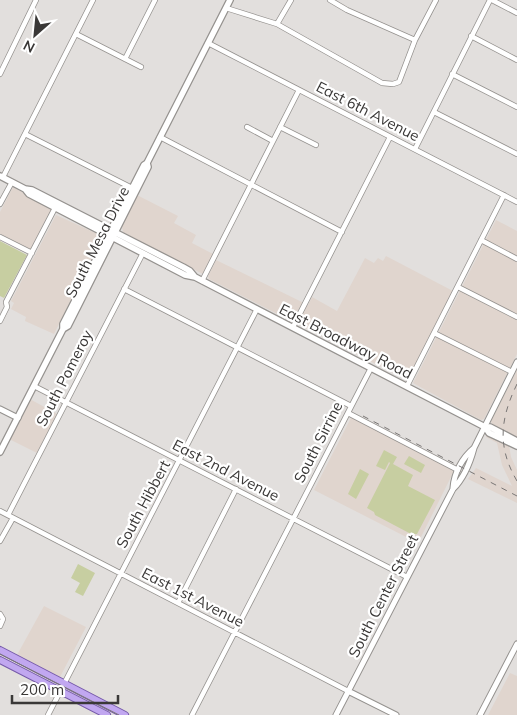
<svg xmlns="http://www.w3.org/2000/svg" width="517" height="715" viewBox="0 0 517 715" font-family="Mulish,sans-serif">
<rect width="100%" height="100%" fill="#e2dfdd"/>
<path fill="#e0d5ce" d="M13,187L52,209L31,250L0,234V212Z
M137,195L178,216L174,223L196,235L192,243L213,254L203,274L158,252L123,232L122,226Z
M56,215L100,235L101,239L54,334L25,321L26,317L11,309L14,303L11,301Z
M496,220L517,231V354L484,419L481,420L413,383Z
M386,256L453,291L407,380L209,279L208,276L216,260L308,305L312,297L337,311L365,258L374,263L378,258L383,261Z
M517,370V438L508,439L511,457L517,470V503L468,479L476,468L512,486L502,465L497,443L486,437L492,425L491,421Z
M28,398L59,415L39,454L7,438Z
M353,414L456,467L418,543L314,490Z
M44,606L86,627L60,677L17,655Z
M510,673L517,676V715H488Z"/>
<path fill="#c7cea1" d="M0,241L27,255L4,298L0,296Z
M384,450L397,457L393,464L413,475L408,486L435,500L417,534H411L375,515L374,512L367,508L390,463L389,462L385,470L376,466Z
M409,456L425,465L421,473L404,464Z
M360,469L369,474L356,499L348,494Z
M78,564L95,573L83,596L75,592L80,583L71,578Z"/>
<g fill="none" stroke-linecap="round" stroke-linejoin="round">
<g stroke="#95928f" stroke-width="6">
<path id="minor" d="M330,0L347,10L415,40
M492,0L517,13
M226,8L277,24L382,83L393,84L399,82L415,40L436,0
M277,24L291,0
M76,34L141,67
M471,36L517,60
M208,43L517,202
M125,59L155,0
M0,74L36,0
M452,74L517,107
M434,112L517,154
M247,127L273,141
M280,127L316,145
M25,134L132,188
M160,137L342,232
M415,149L490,0
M3,177L93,0
M0,204L12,182
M0,237L32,253
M481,240L517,259
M202,281L299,90
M458,287L517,317
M124,289L351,406
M0,321L7,307L6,302L55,208
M293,327L390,137
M434,333L512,372
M34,386L407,577
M407,386L504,195
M348,413L458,470
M0,511L348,691
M8,515L143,253
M0,541L13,518
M178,603L236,489
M0,614L3,619L0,626
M48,715L257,309
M192,715L371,368"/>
</g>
<g stroke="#95928f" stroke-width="7">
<path id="tertiary" d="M0,409L18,418
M453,488C454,473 462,458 474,448
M348,691L396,715
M336,715L453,489C464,478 470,463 474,448L517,362
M480,715L517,644"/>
</g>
<g stroke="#95928f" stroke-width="8">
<path id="secondary" d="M0,176L25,189L32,190L183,267L190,271L195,277
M25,189L29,194L185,275L195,277L485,427H490L517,441
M63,329L68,326L148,167L147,163L230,0
M485,427L489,433L517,446
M0,452L63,329V324L144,165L147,163"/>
</g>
<g stroke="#765aa9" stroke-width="8">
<path id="primary" d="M0,650L125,715
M0,660L107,715"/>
</g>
<use href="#minor" stroke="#fff" stroke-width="4.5"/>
<use href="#tertiary" stroke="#fff" stroke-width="5"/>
<use href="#secondary" stroke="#fff" stroke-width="5.5"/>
<use href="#primary" stroke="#c1a7f0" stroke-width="6"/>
<path stroke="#797675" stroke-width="1" d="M0,654L119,715"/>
<path stroke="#797675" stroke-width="1" stroke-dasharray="6 6" stroke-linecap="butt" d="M517,384C500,419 497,447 517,481
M363,416L517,496"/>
</g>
<g text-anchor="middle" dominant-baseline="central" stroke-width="4.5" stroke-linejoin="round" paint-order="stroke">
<g font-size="15" fill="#3a3837" stroke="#fff">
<text transform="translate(368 111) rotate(27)">East 6th Avenue</text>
<text transform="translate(97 242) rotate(-63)">South Mesa Drive</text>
<text transform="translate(346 341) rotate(27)">East Broadway Road</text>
<text transform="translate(64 378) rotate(-63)">South Pomeroy</text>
<text transform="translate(318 442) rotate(-63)">South Sirrine</text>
<text transform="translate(226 470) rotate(27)">East 2nd Avenue</text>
<text transform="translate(143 504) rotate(-62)">South Hibbert</text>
<text transform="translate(383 596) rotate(-63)">South Center Street</text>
<text transform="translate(193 597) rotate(27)">East 1st Avenue</text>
</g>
</g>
<g transform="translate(35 35) rotate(207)" stroke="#ffffff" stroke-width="4" paint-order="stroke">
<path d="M0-4L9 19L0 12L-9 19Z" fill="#3a3837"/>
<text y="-8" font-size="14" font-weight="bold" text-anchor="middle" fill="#3a3837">N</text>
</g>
<path d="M12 695v8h106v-8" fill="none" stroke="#3a3837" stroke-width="2.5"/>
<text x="20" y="695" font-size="15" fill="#3a3837" stroke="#ffffff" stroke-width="4" paint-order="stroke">200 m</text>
</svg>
